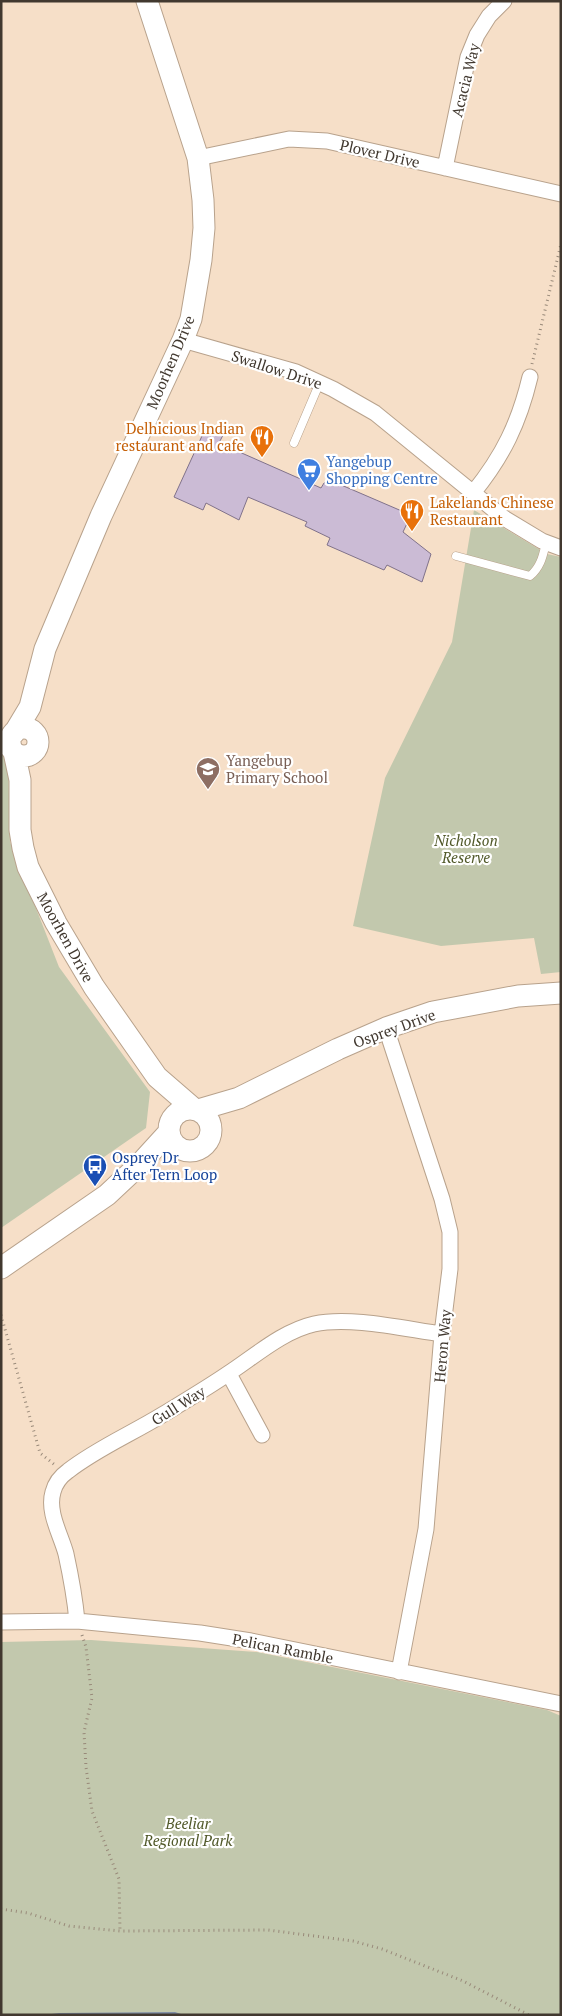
<svg xmlns="http://www.w3.org/2000/svg" width="562" height="2016" viewBox="0 0 562 2016" font-family="'PT Serif',serif">
<rect width="100%" height="100%" fill="#f6dfc8"/>
<path fill="#c2c8ad" d="M474,510L547,554L561,557V972L541,974L534,938L441,946L353,926L385,778L452,642Z
M1,749L8,750L10,842L59,967L150,1092L146,1128L1,1228Z
M91,1640L257,1652L547,1710L561,1716V2015H1V1642Z"/>
<path fill="#7d8ca5" d="M175,2012L184,2015H44L59,2013Z"/>
<path fill="#cbbbd5" stroke="#80728a" d="M207,425L224,433L219,443L321,488L324,483L332,481L411,515L403,532L431,554L422,582L387,565L384,570L327,545L330,538L305,526L307,522L248,497L239,520L206,503L203,510L174,497Z"/>
<g fill="none" stroke-linecap="round" stroke-linejoin="round">
<g stroke="#b8a28c" stroke-width="9">
<path id="lane" d="M294,443L320,382
M456,556L530,576C541,567 543,555 546,543"/>
</g>
<g stroke="#b8a28c" stroke-width="17">
<path id="street" d="M198,158L289,139L327,141L561,194
M445,168L468,57L477,35L489,16L504,1
M183,340L296,372L333,389L375,413L504,518L542,541L561,548
M473,493C503,456 519,423 530,377
M1,746L12,749
M386,1028L442,1199L450,1232V1269L442,1334L426,1529L399,1672
M229,1374L262,1435
M77,1621C75,1599 71,1577 66,1554C61,1535 47,1512 53,1492C55,1484 61,1476 68,1471C96,1449 131,1434 162,1415C185,1401 207,1388 229,1373C255,1356 283,1331 314,1324C350,1316 405,1329 442,1334
M1,1622L77,1621L200,1633L251,1641L561,1704"/>
</g>
<g stroke="#b8a28c" stroke-width="23">
<path id="secondary" d="M10 742a14 14 0 1 1 28 0a14 14 0 1 1-28 0Z
M15,732L30,707L45,649L101,516L183,340L191,319L201,260L204,228L203,200L198,158L147,1
M14,752L20,780V830L23,848L28,867L56,923L94,987L157,1077L194,1109
M169 1130a21 21 0 1 1 42 0a21 21 0 1 1-42 0Z
M198,1110L239,1098L338,1049L386,1028L433,1012L518,996L561,993
M1,1268L107,1195L138,1166L169,1132"/>
</g>
<path stroke="#988979" stroke-width="3" stroke-dasharray="1 4" stroke-linecap="butt" d="M532,364L561,244
M1,1315L40,1453L55,1465
M82,1635L86,1647L92,1698L84,1732L86,1767L92,1811L119,1879L120,1931
M1,1909L28,1913L69,1926L120,1931L268,1930L353,1941L382,1949L463,1981L529,2015"/>
<use href="#lane" stroke="#fff" stroke-width="8"/>
<use href="#street" stroke="#fff" stroke-width="15"/>
<use href="#secondary" stroke="#fff" stroke-width="21"/>
</g>
<defs>
<g id="restaurant-pin" transform="scale(1.25)"><path d="M0 17L-7.5 6A9.5 9.5 0 1 1 7.5 6Z" fill="#e8710a" stroke="#fff"/><path d="M-5-6h1v4h1v-4h1v4h1v-4h1v5L-1.5 .5V6h-2V.5L-5-1ZM5-6V6H3V1.5H1.5Q1.5-4 5-6Z" fill="#fff"/></g>
<g id="supermarket-pin" transform="scale(1.25)"><path d="M0 17L-7.5 6A9.5 9.5 0 1 1 7.5 6Z" fill="#3f7fe0" stroke="#fff"/><path d="M-6-5.5h2.5l.6 2H6L4.5 2H-2.5L-4.4-4H-6ZM-1.5 3.2a1.3 1.3 0 1 0 .1 0ZM3 3.2a1.3 1.3 0 1 0 .1 0Z" fill="#fff"/></g>
<g id="school-pin" transform="scale(1.25)"><path d="M0 17L-7.5 6A9.5 9.5 0 1 1 7.5 6Z" fill="#8d6e63" stroke="#fff"/><path d="M0-5L7-2L0 1L-7-2ZM-4 1L0 2.5L4 1V4Q0 6-4 4Z" fill="#fff"/></g>
<g id="bus-pin" transform="scale(1.25)"><path d="M0 17L-7.5 6A9.5 9.5 0 1 1 7.5 6Z" fill="#1a4fb4" stroke="#fff"/><path d="M-5-6H5V4H4V6H2V4H-2V6H-4V4H-5ZM-3.5-4V0h7V-4ZM-3.5 1.2v1.5H-2V1.2ZM2 1.2v1.5H3.5V1.2Z" fill="#fff"/></g>
</defs>
<g fill-rule="evenodd">
<use href="#restaurant-pin" x="262" y="437"/>
<use href="#supermarket-pin" x="309" y="470"/>
<use href="#restaurant-pin" x="412" y="511"/>
<use href="#school-pin" x="208" y="769"/>
<use href="#bus-pin" x="95" y="1166"/>
</g>
<g text-anchor="middle" dominant-baseline="central" stroke-width="4.5" stroke-linejoin="round" paint-order="stroke">
<g font-size="15" fill="#41382f" stroke="#fff">
<text transform="translate(465 80) rotate(-76)">Acacia Way</text>
<text transform="translate(380 153) rotate(13)">Plover Drive</text>
<text transform="translate(170 362) rotate(-67)">Moorhen Drive</text>
<text transform="translate(277 369) rotate(18)">Swallow Drive</text>
<text transform="translate(66 937) rotate(61)">Moorhen Drive</text>
<text transform="translate(394 1028) rotate(-20)">Osprey Drive</text>
<text transform="translate(442 1346) rotate(-85)">Heron Way</text>
<text transform="translate(178 1405) rotate(-32)">Gull Way</text>
<text transform="translate(283 1648) rotate(11)">Pelican Ramble</text>
</g>
<g font-size="15" fill="#c56008" stroke="#fff" text-anchor="end">
<text x="244" y="428">Delhicious Indian<tspan x="244" dy="17">restaurant and cafe</tspan></text>
<text x="430" y="502" text-anchor="start">Lakelands Chinese<tspan x="430" dy="17">Restaurant</tspan></text>
</g>
<g font-size="15" fill="#366cbe" stroke="#fff" text-anchor="start">
<text x="326" y="461">Yangebup<tspan x="326" dy="17">Shopping Centre</tspan></text>
</g>
<g font-size="15" fill="#785e54" stroke="#fff" text-anchor="start">
<text x="226" y="760">Yangebup<tspan x="226" dy="17">Primary School</tspan></text>
</g>
<g font-size="15" font-style="italic" fill="#51592a" stroke="#fff">
<text x="466" y="840">Nicholson<tspan x="466" dy="17">Reserve</tspan></text>
<text x="188" y="1823">Beeliar<tspan x="188" dy="17">Regional Park</tspan></text>
</g>
<g font-size="15" fill="#164399" stroke="#fff" text-anchor="start">
<text x="112" y="1157">Osprey Dr<tspan x="112" dy="17">After Tern Loop</tspan></text>
</g>
</g>
<rect width="562" height="2016" fill="none" stroke="#41382f" stroke-width="5"/>
</svg>
